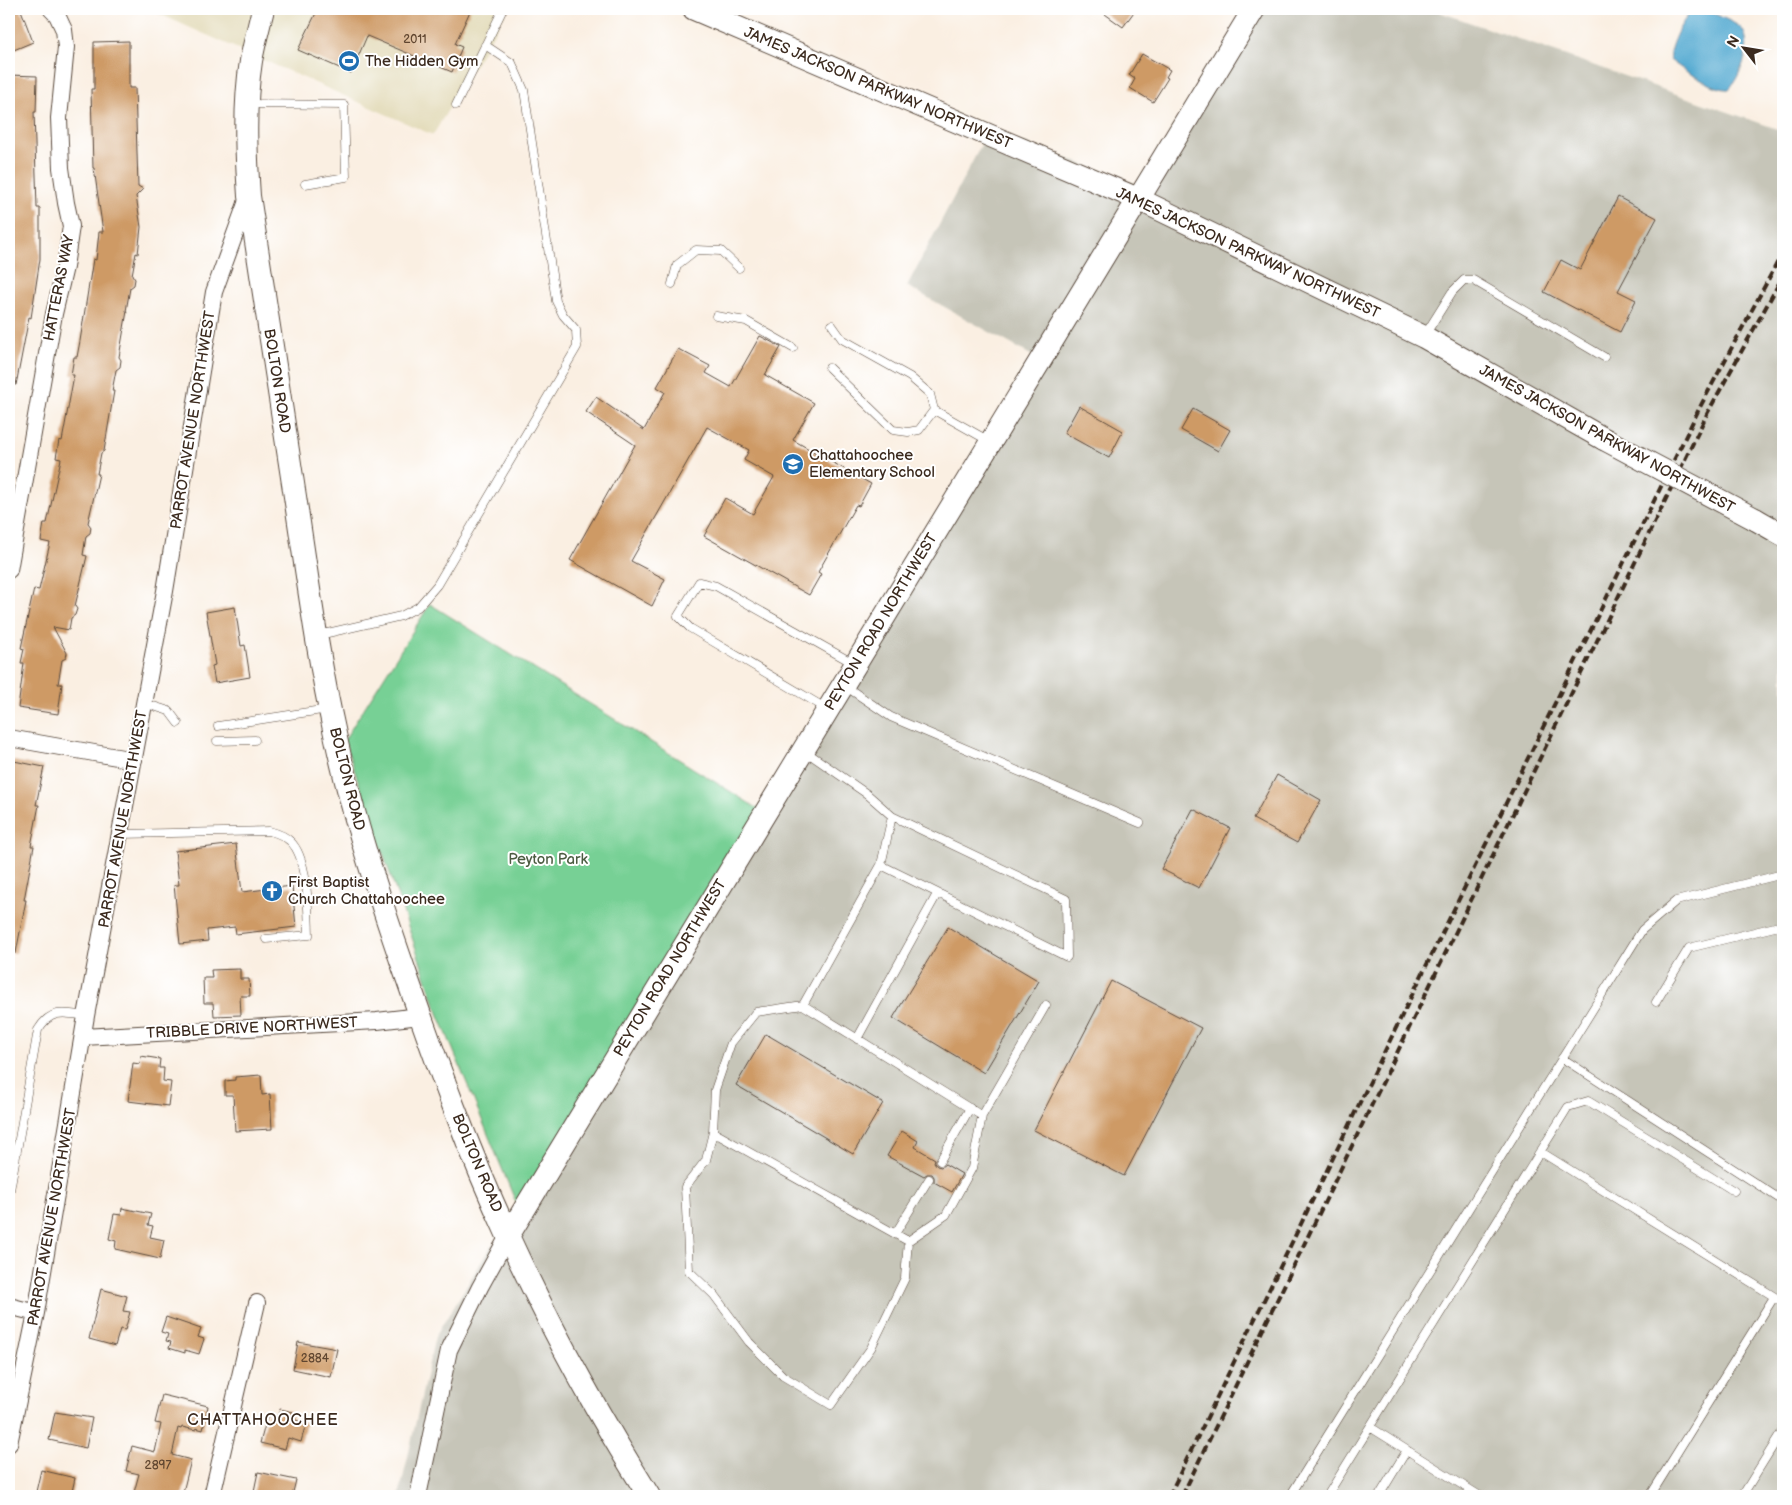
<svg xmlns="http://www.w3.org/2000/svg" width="1792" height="1505" viewBox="0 0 1792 1505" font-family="'Balsamiq Sans',sans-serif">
<rect width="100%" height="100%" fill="#fff"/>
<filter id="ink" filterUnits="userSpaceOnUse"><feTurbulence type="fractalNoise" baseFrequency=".02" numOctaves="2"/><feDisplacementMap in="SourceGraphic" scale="10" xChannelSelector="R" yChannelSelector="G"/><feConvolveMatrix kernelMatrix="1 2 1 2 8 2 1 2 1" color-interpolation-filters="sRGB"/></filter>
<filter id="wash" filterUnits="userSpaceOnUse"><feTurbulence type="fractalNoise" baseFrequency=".0096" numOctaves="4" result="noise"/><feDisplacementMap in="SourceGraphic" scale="20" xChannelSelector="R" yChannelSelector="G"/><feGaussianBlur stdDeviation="1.12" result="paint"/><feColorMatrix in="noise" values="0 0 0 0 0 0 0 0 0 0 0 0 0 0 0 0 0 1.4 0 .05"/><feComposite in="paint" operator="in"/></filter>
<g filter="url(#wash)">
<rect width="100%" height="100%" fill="#faefe2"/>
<path fill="#e3dbba" d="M148,9H508L433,135Z"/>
<path fill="#c6c5b8" d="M1253,9H1431L1783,131V1496H399L435,1337L1038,359L907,286L989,130L1145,187Z"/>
<path fill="#77d095" stroke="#597d5a" d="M430,604L760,810L517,1205L438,1013L344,740Z"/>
<path fill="#54aad1" stroke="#486a78" d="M1696,9H1705L1710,11C1719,17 1733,21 1741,28C1755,43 1740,77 1729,89C1716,91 1681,69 1670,60C1667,48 1685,13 1696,9Z"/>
<g id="blocks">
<path fill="#ce9a65" d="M318,9H471L455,44L462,47L452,72L367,36L351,73L298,50Z
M1098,9H1136L1123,27Z
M21,10L33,42L9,52V14Z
M129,41V88H135L138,186L143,189L136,196L141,227L138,254L136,253L132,275L135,279L134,285L130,288L126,311H127L119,357L121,360L120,367L116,370L112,391H114L104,451L101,453L97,474H99L88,523L91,527L90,533L86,536L83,555L87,556L75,606L77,609L75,615L71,618L69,630L53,627L67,653L66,658L62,660L58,684H62L58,714L18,708L24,663H21L24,649L21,648L34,589L39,590L50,543L41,541L44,523H47L61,459L56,458L59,440L62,441L65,425L74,375H71L74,357H77L80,341L93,259L96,260L99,232H103L94,168H93L91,89H94V42Z
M1142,54L1170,70L1166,77L1168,78L1153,102L1130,88L1135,79L1129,75Z
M9,75L37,76L36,112H34L37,208H40V259L31,318L29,317L16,385L9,384Z
M1618,197L1657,218L1618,291L1636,300L1620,332L1544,292L1561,260L1580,270Z
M760,336L781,347L765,375L814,403L793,440L871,484L859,506L856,505L818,572L821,574L809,595L704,536L725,498L753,514L774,477L744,460L749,450L707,427L631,561L665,579L652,606L570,560L635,445L586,412L596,397L644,430L665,392L657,387L678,349L710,366L706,373L731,387Z
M1079,406L1123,431L1109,458L1064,433Z
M1193,409L1230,430L1218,451L1181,430Z
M235,607L241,646L245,645L250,677L215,683L212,666L215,665L206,612Z
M9,760L44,767L36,805H39L31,846H34L24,900H26L16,953L9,952Z
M1277,775L1321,800L1297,843L1253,819Z
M1193,809L1230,828L1199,888L1161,869Z
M236,844L242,892L292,886L296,927L236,934L235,927L207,930L208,941L180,944L174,885H179L175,851Z
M948,927L1039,981L984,1073L893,1018Z
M240,969V979H249L250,996H240L241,1015L214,1016L213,1003H204L203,978H212L211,970Z
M1111,981L1201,1028L1124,1176L1034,1130Z
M766,1034L883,1103L853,1154L736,1085Z
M141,1056L160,1059L159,1068H164L163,1081L171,1082L168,1106L128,1101L133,1063L140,1064Z
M261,1075L262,1095L270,1094L272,1129L235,1131L233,1095H225V1081L235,1080V1077Z
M902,1131L918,1141L915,1147L935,1159L934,1162L937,1166L941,1167L945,1164L962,1174L952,1192L934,1182V1177L932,1174H927L924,1176L887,1156Z
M122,1208L151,1214L148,1225L153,1226L150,1237L164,1240L160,1259L115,1249L116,1241L109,1239L114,1214L121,1215Z
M101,1289L127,1296L123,1311L130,1312L125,1330L120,1329L115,1346L89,1339Z
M166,1317L201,1329L198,1337L204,1339L199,1354L185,1350V1353L169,1348L171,1342L166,1341L168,1334L161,1332Z
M298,1342L337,1349L331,1377L293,1369Z
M162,1395L208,1406L203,1430L196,1428V1430L182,1427L181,1429L178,1428L172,1455L191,1460L182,1496H133L139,1474L126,1471L132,1446L155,1452L161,1424L155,1423Z
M280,1409L293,1412L291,1419L306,1423L301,1442L288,1438L285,1449L260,1443L268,1414L278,1416Z
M55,1412L92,1418L86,1448L49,1440Z
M41,1470L75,1478L71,1496H35Z
M258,1472L296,1480L292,1496H253Z"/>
</g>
</g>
<g filter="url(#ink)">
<use href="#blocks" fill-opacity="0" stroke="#58483b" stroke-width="1"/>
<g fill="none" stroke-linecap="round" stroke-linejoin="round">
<g stroke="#58483b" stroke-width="9">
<path id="lane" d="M249,104L344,105L346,177L305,184
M456,105L503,9
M672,284L677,265L696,250L721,251L739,268
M716,316L746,321L793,348
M1425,335L1452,292L1464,280H1473L1604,357
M829,368L893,430L908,432L919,430L934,410L930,394L910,377L842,339L832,325
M934,410L989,441
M319,635L401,616L418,607L437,585L577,347L576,330L563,315L556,301L524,90L512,63L485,45
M845,686L891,717L1140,823
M144,703L169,711L178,723
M827,709L690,628L678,616L699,582L716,586L853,663
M218,726L328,709
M217,741L255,740
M805,751L867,794L892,816L881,865L803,1005L982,1116
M120,834L269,831C277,833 285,836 290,841C309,858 308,911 309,935L266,939
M881,865L1067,957L1066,899L892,816
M1656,1002L1689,948L1783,925
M803,1005L756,1012L731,1043L715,1090L713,1132L908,1241L946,1215L972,1168L982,1116L1046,1005
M857,1039L937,894
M1562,1058L1783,1201
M713,1132L706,1160L685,1187L689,1271L714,1295L749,1342L783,1376L831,1405L871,1348L905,1278L908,1241
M1541,1152L1783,1302
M940,1161L970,1108
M9,1196L38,1030C51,1008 65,1013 86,1016
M895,1234L929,1179
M1370,1427L1480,1496
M1290,1496L1642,930L1676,901L1783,874
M1327,1496L1568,1107L1588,1101L1734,1191
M1379,1496L1407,1450
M1650,1496L1774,1297
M1742,1496L1783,1430"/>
</g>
<g stroke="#58483b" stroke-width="18">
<path id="street" d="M9,570L54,314L65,267L71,226L66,203L61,168L59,118L66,47L64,30L57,15L51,9
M9,738L134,760
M83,1037L377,1021L420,1016
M9,1306L36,1313
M9,1444L36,1313L86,1016L165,591L214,292L248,198
M212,1496L257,1303
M418,1496L449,1350L480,1287L508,1236"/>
</g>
<g stroke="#58483b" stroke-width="24">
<path id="secondary" d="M263,9C259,26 254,44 251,61C244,106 246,151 249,196C264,299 280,401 296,503C308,581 318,658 335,734C352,815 378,894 405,972C436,1061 468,1150 508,1236C549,1325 597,1413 649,1496
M694,9L1138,199L1424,337L1604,439
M1755,519L1783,535
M508,1236L1254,9"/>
</g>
<use href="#lane" stroke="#fff" stroke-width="8"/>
<use href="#street" stroke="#fff" stroke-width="16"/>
<use href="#secondary" stroke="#fff" stroke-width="22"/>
<path stroke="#3b2a1e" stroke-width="4" stroke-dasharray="8 4" stroke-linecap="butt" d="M1169,1496L1411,997L1700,407L1783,252
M1182,1496L1708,412L1783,276"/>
<g stroke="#58483b" stroke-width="24" stroke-linecap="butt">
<path id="secondary-bridge" d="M1604,439L1755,519"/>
</g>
<use href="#secondary-bridge" stroke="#fff" stroke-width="22"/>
</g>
</g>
<defs>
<g id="stadium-disc" transform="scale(1.125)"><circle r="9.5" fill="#1f6fb2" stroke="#fff"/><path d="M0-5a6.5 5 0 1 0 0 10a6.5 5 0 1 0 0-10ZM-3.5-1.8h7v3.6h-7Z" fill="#fff"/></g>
<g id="school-disc" transform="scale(1.125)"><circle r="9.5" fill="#1f6fb2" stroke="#fff"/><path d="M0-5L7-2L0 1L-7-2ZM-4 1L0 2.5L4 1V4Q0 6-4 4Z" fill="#fff"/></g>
<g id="church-disc" transform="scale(1.125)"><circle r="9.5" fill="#1f6fb2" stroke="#fff"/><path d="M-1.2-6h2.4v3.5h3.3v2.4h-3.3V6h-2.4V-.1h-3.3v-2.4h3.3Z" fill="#fff"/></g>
</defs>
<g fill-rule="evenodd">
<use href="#stadium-disc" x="349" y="61"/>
<use href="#school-disc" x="793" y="464"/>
<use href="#church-disc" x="272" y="891"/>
</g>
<g text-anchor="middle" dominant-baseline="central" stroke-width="4" stroke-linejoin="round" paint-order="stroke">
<g font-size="12" fill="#604630">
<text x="415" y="39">2011</text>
<text x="315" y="1358">2884</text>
<text x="158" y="1465">2897</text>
</g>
<g font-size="15" fill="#3b2a1e" stroke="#fff" text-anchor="start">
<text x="365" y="61">The Hidden Gym</text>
<text x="809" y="455">Chattahoochee<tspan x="809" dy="17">Elementary School</tspan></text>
<text x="288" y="882">First Baptist<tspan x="288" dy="17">Church Chattahoochee</tspan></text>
</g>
<g font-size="15" fill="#3b2a1e" stroke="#fff">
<text transform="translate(878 88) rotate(23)">JAMES JACKSON PARKWAY NORTHWEST</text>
<text transform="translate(1248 253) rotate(25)">JAMES JACKSON PARKWAY NORTHWEST</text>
<text transform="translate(59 288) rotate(-79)">HATTERAS WAY</text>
<text transform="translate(277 381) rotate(81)">BOLTON ROAD</text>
<text transform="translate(193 420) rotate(-81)">PARROT AVENUE NORTHWEST</text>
<text transform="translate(1607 439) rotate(29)">JAMES JACKSON PARKWAY NORTHWEST</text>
<text transform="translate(881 622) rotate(-59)">PEYTON ROAD NORTHWEST</text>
<text transform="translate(347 779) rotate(76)">BOLTON ROAD</text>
<text transform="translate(123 819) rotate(-80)">PARROT AVENUE NORTHWEST</text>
<text transform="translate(670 968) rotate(-59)">PEYTON ROAD NORTHWEST</text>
<text transform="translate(252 1028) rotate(-3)">TRIBBLE DRIVE NORTHWEST</text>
<text transform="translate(477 1163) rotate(67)">BOLTON ROAD</text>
<text transform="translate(52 1217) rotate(-80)">PARROT AVENUE NORTHWEST</text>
</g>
<g font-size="15" fill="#4d5c42" stroke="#fff">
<text x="548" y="859">Peyton Park</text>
</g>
<g font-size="16" letter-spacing="1" fill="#3b2a1e" stroke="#fff">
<text x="263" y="1420">CHATTAHOOCHEE</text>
</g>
</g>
<rect width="1792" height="1505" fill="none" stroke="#fff" stroke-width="30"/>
<g transform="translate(1744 48) rotate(301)" stroke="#ffffff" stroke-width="4" paint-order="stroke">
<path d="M0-4L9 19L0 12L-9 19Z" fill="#3b2a1e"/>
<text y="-8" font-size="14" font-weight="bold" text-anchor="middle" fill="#3b2a1e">N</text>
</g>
</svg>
